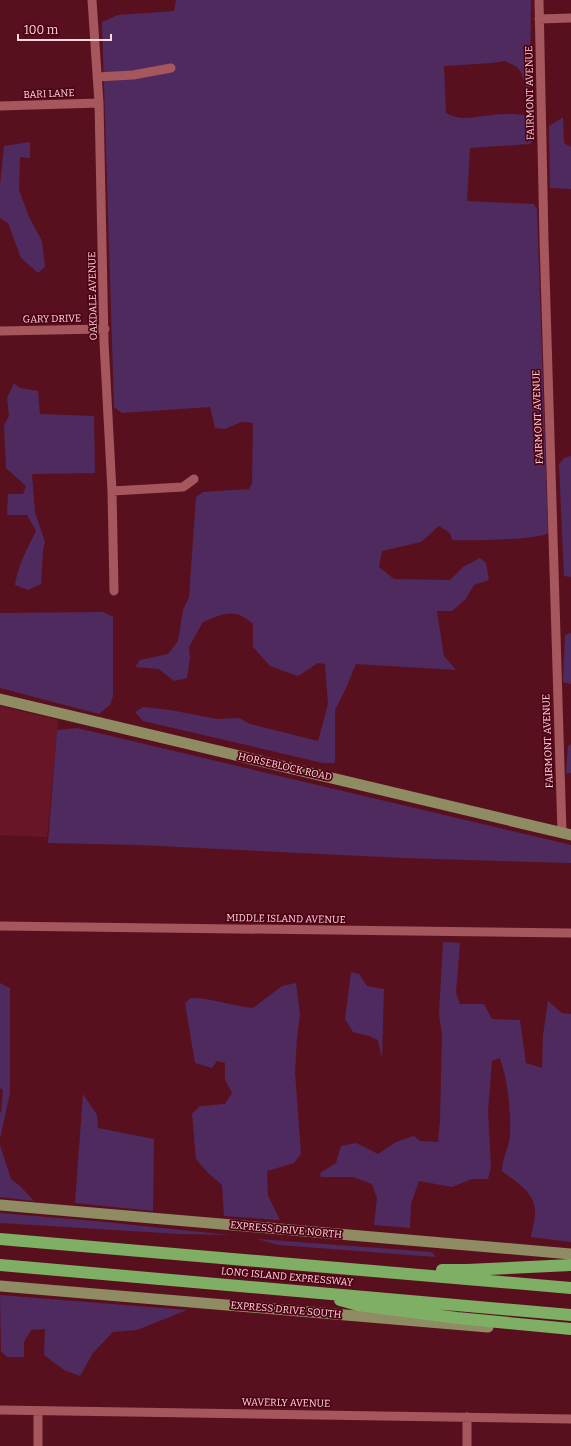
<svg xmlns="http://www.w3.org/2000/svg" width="571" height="1446" viewBox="0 0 571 1446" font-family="Bitter,serif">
<rect width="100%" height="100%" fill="#59101e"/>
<path fill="#681625" d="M0,706L58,720L47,837L0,835Z"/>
<path fill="#4f2a5e" d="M176,0H531L530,87L527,90L521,72L517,67L505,61L492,63L444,66L446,113C459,121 470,117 485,116C499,114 514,113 528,116L532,142L530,144L470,148L467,201L534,204L537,209L548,533C538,540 467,541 452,540L450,533L439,526L421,542L382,551L379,567L394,579L450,580L463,567L480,558L486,563L489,580L474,585L465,600L452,611H437L444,656L456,670L356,664L346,688L335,710V760L334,763H323L143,721L135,712L143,707L170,710L217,719L239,718L250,724L318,741L328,704L325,664L318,663L298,676L270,666L253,647V624C233,607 224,614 203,622L189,647L190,658L187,678L174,681L159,669L135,667L140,660L168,654L178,641L183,610L189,597L196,497L203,492L249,489L252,484L253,423L241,422L225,429L215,428L210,407L122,413L114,407L102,22L118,15L174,11Z
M563,117L564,143L571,147V189L550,188L549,126Z
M30,142V158L20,157L19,190L29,217L42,241L45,267L38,273L21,258L8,223L0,218V186L4,146Z
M14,383L20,388L38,391L40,414L94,416L95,473L32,474L35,512L45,542L43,550L41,584L28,590L15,585C18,565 27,549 36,531L27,515H7L8,494H23L26,486L6,468L4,425L9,416L7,398Z
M571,456V577L564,576L559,464L564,458Z
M103,612L113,617V696L110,705L99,714L0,688V613Z
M571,633V684L563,682L565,635Z
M77,728L571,845V863L403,858L138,845L48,843L57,730Z
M571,744V773H566L568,746Z
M443,942L460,943L456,993L460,1004H484L492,1019L520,1020L526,1063L542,1068L543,1035L548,1001L562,1013L571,1014V1242L531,1237C532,1228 536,1218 535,1209C533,1191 515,1181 502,1171C502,1159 509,1148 510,1135C511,1112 508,1081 500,1058L492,1061L488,1111L491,1167L488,1179H472L452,1187L419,1181L411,1204L410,1228L374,1225L377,1198L372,1184L353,1177H321L320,1173L336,1163L341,1146L356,1143L378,1154L396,1142L414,1136L420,1141L438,1142L440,1120L442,1035L439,1014Z
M351,972L359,974L367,986L384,989L382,1059L378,1040L369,1036L353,1032L345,1019Z
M0,983L10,988V1093L0,1139V1113L1,1112L3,1091L0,1088Z
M296,983L300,1014L297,1038L295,1072L301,1154L294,1163L267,1171L268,1196L280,1220L224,1216L222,1185L208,1173L196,1159L192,1114L200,1106L225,1104L232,1093L225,1080V1063L217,1061L212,1068L195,1063L185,1003L191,998C212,998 232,1006 253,1008L282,986Z
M83,1094L97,1115L98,1128L154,1139L153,1211L75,1203Z
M0,1145L11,1179L20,1186L34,1201L0,1197Z
M0,1213L95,1221L230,1235L180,1234L0,1223Z
M257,1239L432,1252L436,1257L279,1245Z
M0,1295L187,1310L137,1330L113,1332L93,1353L80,1376L64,1370L44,1355L45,1329L31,1330L24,1342V1357H7L1,1351Z"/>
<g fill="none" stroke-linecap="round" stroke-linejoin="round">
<path stroke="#a6565d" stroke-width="9" d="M92,0L99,103L104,342L112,491L114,591
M539,0L544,240L562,833
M539,19L571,18
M97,77L133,75L171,68
M0,106L99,103
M0,331L105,329
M112,491L183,487L194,479
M0,926L571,933
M0,1410L571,1419
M38,1446V1411
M467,1446V1417"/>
<path stroke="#8f8b62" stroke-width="11" d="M0,699L571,835
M0,1205L571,1254
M0,1286L488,1327"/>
<path stroke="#7fae65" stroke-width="12" d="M0,1239L571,1288
M0,1265L571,1315
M442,1270H467L571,1265
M340,1300L358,1305L457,1318L571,1329"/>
</g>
<g text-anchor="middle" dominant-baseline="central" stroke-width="3.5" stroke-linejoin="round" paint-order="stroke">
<g font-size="10" fill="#fed8da" stroke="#4d0215">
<text transform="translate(530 93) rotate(-91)">FAIRMONT AVENUE</text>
<text transform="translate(49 94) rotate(-2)">BARI LANE</text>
<text transform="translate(93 296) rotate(-91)">OAKDALE AVENUE</text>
<text transform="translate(52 319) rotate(-1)">GARY DRIVE</text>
<text transform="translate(538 417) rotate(-92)">FAIRMONT AVENUE</text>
<text transform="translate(548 741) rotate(-92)">FAIRMONT AVENUE</text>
<text transform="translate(285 767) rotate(13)">HORSEBLOCK ROAD</text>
<text transform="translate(286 919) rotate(1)">MIDDLE ISLAND AVENUE</text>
<text transform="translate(286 1230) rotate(5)">EXPRESS DRIVE NORTH</text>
<text transform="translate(287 1277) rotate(5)">LONG ISLAND EXPRESSWAY</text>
<text transform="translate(286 1310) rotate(5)">EXPRESS DRIVE SOUTH</text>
<text transform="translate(286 1403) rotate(1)">WAVERLY AVENUE</text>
</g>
</g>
<path d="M18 34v6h93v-6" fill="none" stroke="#fed8da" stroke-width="2"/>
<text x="24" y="34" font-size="12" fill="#fed8da" stroke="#4d0215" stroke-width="3" paint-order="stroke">100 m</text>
</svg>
